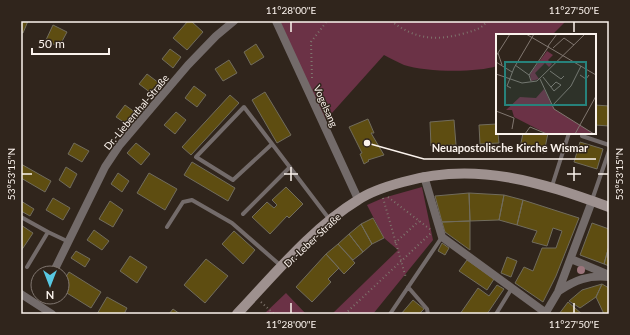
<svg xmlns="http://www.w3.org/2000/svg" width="630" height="335" viewBox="0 0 630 335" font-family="Lato,sans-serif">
<rect width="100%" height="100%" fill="#30251c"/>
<path fill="#6b3246" d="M276,21H566L552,35H497V66C476,73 425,72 404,65C397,62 390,58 384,55L323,123Z
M422,187L433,240L373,314H332L398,250L384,238L367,205L383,198Z
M286,293L306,314H264Z"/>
<path fill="#5e4d11" stroke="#716c5d" d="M21,21H28L23,33L21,32Z
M188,21H191L203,32L187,50L173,38Z
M53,25L67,32L59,47L46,40Z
M256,44L264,57L251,65L244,52Z
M170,49L181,57L173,68L162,59Z
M229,60L237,73L223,81L215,69Z
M147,74L159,83L151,93L139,84Z
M194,86L206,95L197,107L185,98Z
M265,92L291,135L277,143L252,100Z
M230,95L239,103L191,155L182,147Z
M125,105L136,113L128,125L116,117Z
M595,105L609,106V126L595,125Z
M176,112L186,120L175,134L164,125Z
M368,119L374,133H371L384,155L368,160L369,161L364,164L360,154L362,153L349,127Z
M454,120L456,145L431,146L430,122Z
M497,124L499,143L480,144L479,125Z
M523,133H548L544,153L520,148Z
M580,142L603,149L597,169L574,162Z
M74,143L89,151L82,162L68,154Z
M136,143L150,154L141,165L127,153Z
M192,162L235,188L228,201L184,175Z
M21,164L51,181L45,192L21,178Z
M66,167L77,174L70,188L59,180Z
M118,173L129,181L122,192L111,184Z
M149,173L177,189L165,210L137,193Z
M286,187L303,204L289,218L287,216L270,234L252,217L267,202L274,208L277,205L272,200Z
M469,193L504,195L499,220L470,221Z
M469,193L470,221L442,222L435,196Z
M504,195L523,200L517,225L499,220Z
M53,198L70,208L63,220L46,210Z
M523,200L579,218L556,276L543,302L515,283L524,267L533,271L542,248H556L562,231L553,228L547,246L532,242L537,231L517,225Z
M21,201L34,209L30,216L21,211Z
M110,201L123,210L113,227L99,219Z
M373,218L384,238L372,244L361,224Z
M470,221V250L445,232L442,222Z
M592,223L609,229V246L604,264L580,255Z
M361,224L372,244L363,252L349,234Z
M21,225L33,233L21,251Z
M94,230L109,241L102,250L87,240Z
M234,231L255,250L243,264L222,244Z
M349,234L363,252L353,260L338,244Z
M442,243L449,248L445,255L438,251Z
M338,244L355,263L344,274L326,254Z
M609,246V266L604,264Z
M76,251L90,259L85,267L71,258Z
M326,254L339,268L328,279L331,282L312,302L296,287Z
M130,256L147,267L137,283L120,271Z
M507,257L517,261L511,277L501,273Z
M206,259L228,276L205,303L184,285Z
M467,260L494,279L487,290L459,271Z
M69,272L101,292L91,308L62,290V283Z
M602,284L609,288V314H604L596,297Z
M602,284L596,297L580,308L569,301L582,290Z
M497,285L504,289L487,314H460L478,288L489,296Z
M107,297L127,308L124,314H97Z
M413,300L424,309L419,314H401Z
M568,302L582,314H559Z
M173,309L180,314H169Z"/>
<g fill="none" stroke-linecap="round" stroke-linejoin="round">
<path stroke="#7f756d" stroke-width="2" stroke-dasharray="1 3" stroke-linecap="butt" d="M391,21C415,39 434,41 462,34C472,31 481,30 487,21
M312,78L311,42L327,21
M388,197L431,230
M383,198L406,278
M395,243L419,221
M261,302L274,314
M345,314L431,233"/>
<path stroke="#736b6a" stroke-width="4" d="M582,136L609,145
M272,144L233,180L196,157L244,107L330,220
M552,186L569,133
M592,200L609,151
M243,214L290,167
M21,217L48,232
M167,227L183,202L192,200L232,223L280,265
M27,267L48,232L69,242
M408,287L427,309L428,314
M390,314L442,237
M496,314L512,288"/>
<path stroke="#736b6a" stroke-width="8" d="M276,21L358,199
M424,176L442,237L546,313
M571,259L609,275
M53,273L105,167L119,146L188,65L216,36L234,21
M559,291C575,280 588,275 609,277
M21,294L52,314
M545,314L558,292L592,201"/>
<path stroke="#9e918f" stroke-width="10" d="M237,314C274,275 312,228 358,200C371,191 388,186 403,182C476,161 540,182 609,207"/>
</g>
<circle fill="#9d757c" cx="581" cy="270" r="4"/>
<path fill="none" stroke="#fbf3ed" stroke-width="1.5" d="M291,22V32M574,22V32M291,167V181M574,167V181M22,174H32M284,174H298M567,174H581M598,174H608M291,303V313M574,303V313"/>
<g text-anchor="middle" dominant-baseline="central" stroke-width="3" stroke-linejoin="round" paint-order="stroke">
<g font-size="10" fill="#fbf3ed" stroke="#30251c">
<text transform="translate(326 106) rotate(66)">Vogelsang</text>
<text transform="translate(136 112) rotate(-50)">Dr.-Liebenthal-Straße</text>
<text transform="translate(312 240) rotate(-43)">Dr.-Leber-Straße</text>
</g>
</g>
<g transform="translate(496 34)">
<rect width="100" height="100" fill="#30251c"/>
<path d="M51,17L57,21L52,26L56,30L53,33L49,29L39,39L43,45L35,47L34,40ZM48,55L58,75L98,100H51L18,83L16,76H10L24,63L40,64Z" fill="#6b3246"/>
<path fill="none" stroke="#817770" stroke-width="1" d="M30,0L100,41M52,12L61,0M57,14L68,4L78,11M2,19L6,31M0,22L14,0M0,28L16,38M19,31L33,41L35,47M54,37L65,45L68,42M0,40L26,49L41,47L89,0M33,41L53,12M84,41L90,45L93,41M47,43L58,57L65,51L60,48L55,53M44,45L58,75L98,100M15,54L11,52L18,34L38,0M56,72L75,52L85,32M0,77L18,84L16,95M29,100L34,93L51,100M79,100L100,62"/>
<path fill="#27827b" fill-opacity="0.15" stroke="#27827b" stroke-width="2" d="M9,28H90V71H9Z"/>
<rect width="100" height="100" fill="none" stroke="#fbf3ed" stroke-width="2"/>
</g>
<path fill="none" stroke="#fbf3ed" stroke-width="1.5" d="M367 143L424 159H596"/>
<circle fill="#fbf3ed" stroke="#30251c" stroke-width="1.5" cx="367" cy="143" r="4"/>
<g font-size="11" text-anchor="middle" font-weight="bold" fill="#fbf3ed" stroke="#30251c" stroke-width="3" stroke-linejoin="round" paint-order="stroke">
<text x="510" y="152">Neuapostolische Kirche Wismar</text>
</g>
<rect width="630" height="335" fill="none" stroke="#30251c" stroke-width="44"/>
<g transform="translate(50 285) rotate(180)"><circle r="19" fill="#30251c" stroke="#817770"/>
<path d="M0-3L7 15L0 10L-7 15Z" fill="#58c9e3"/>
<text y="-6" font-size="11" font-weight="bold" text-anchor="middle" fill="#fbf3ed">N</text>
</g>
<path d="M32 48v6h77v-6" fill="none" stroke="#fbf3ed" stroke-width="2"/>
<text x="38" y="48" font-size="12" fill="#fbf3ed" stroke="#30251c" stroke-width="3" paint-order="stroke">50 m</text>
<rect x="22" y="22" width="586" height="291" fill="none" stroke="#fbf3ed" stroke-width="1.5"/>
<g font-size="10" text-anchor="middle" fill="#fbf3ed">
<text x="291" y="14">11°28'00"E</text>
<text x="574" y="14">11°27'50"E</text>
<text transform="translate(619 174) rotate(-90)" y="4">53°53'15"N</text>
<text transform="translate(11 174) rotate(-90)" y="4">53°53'15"N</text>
<text x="291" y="328">11°28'00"E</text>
<text x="574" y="328">11°27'50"E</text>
</g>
</svg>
